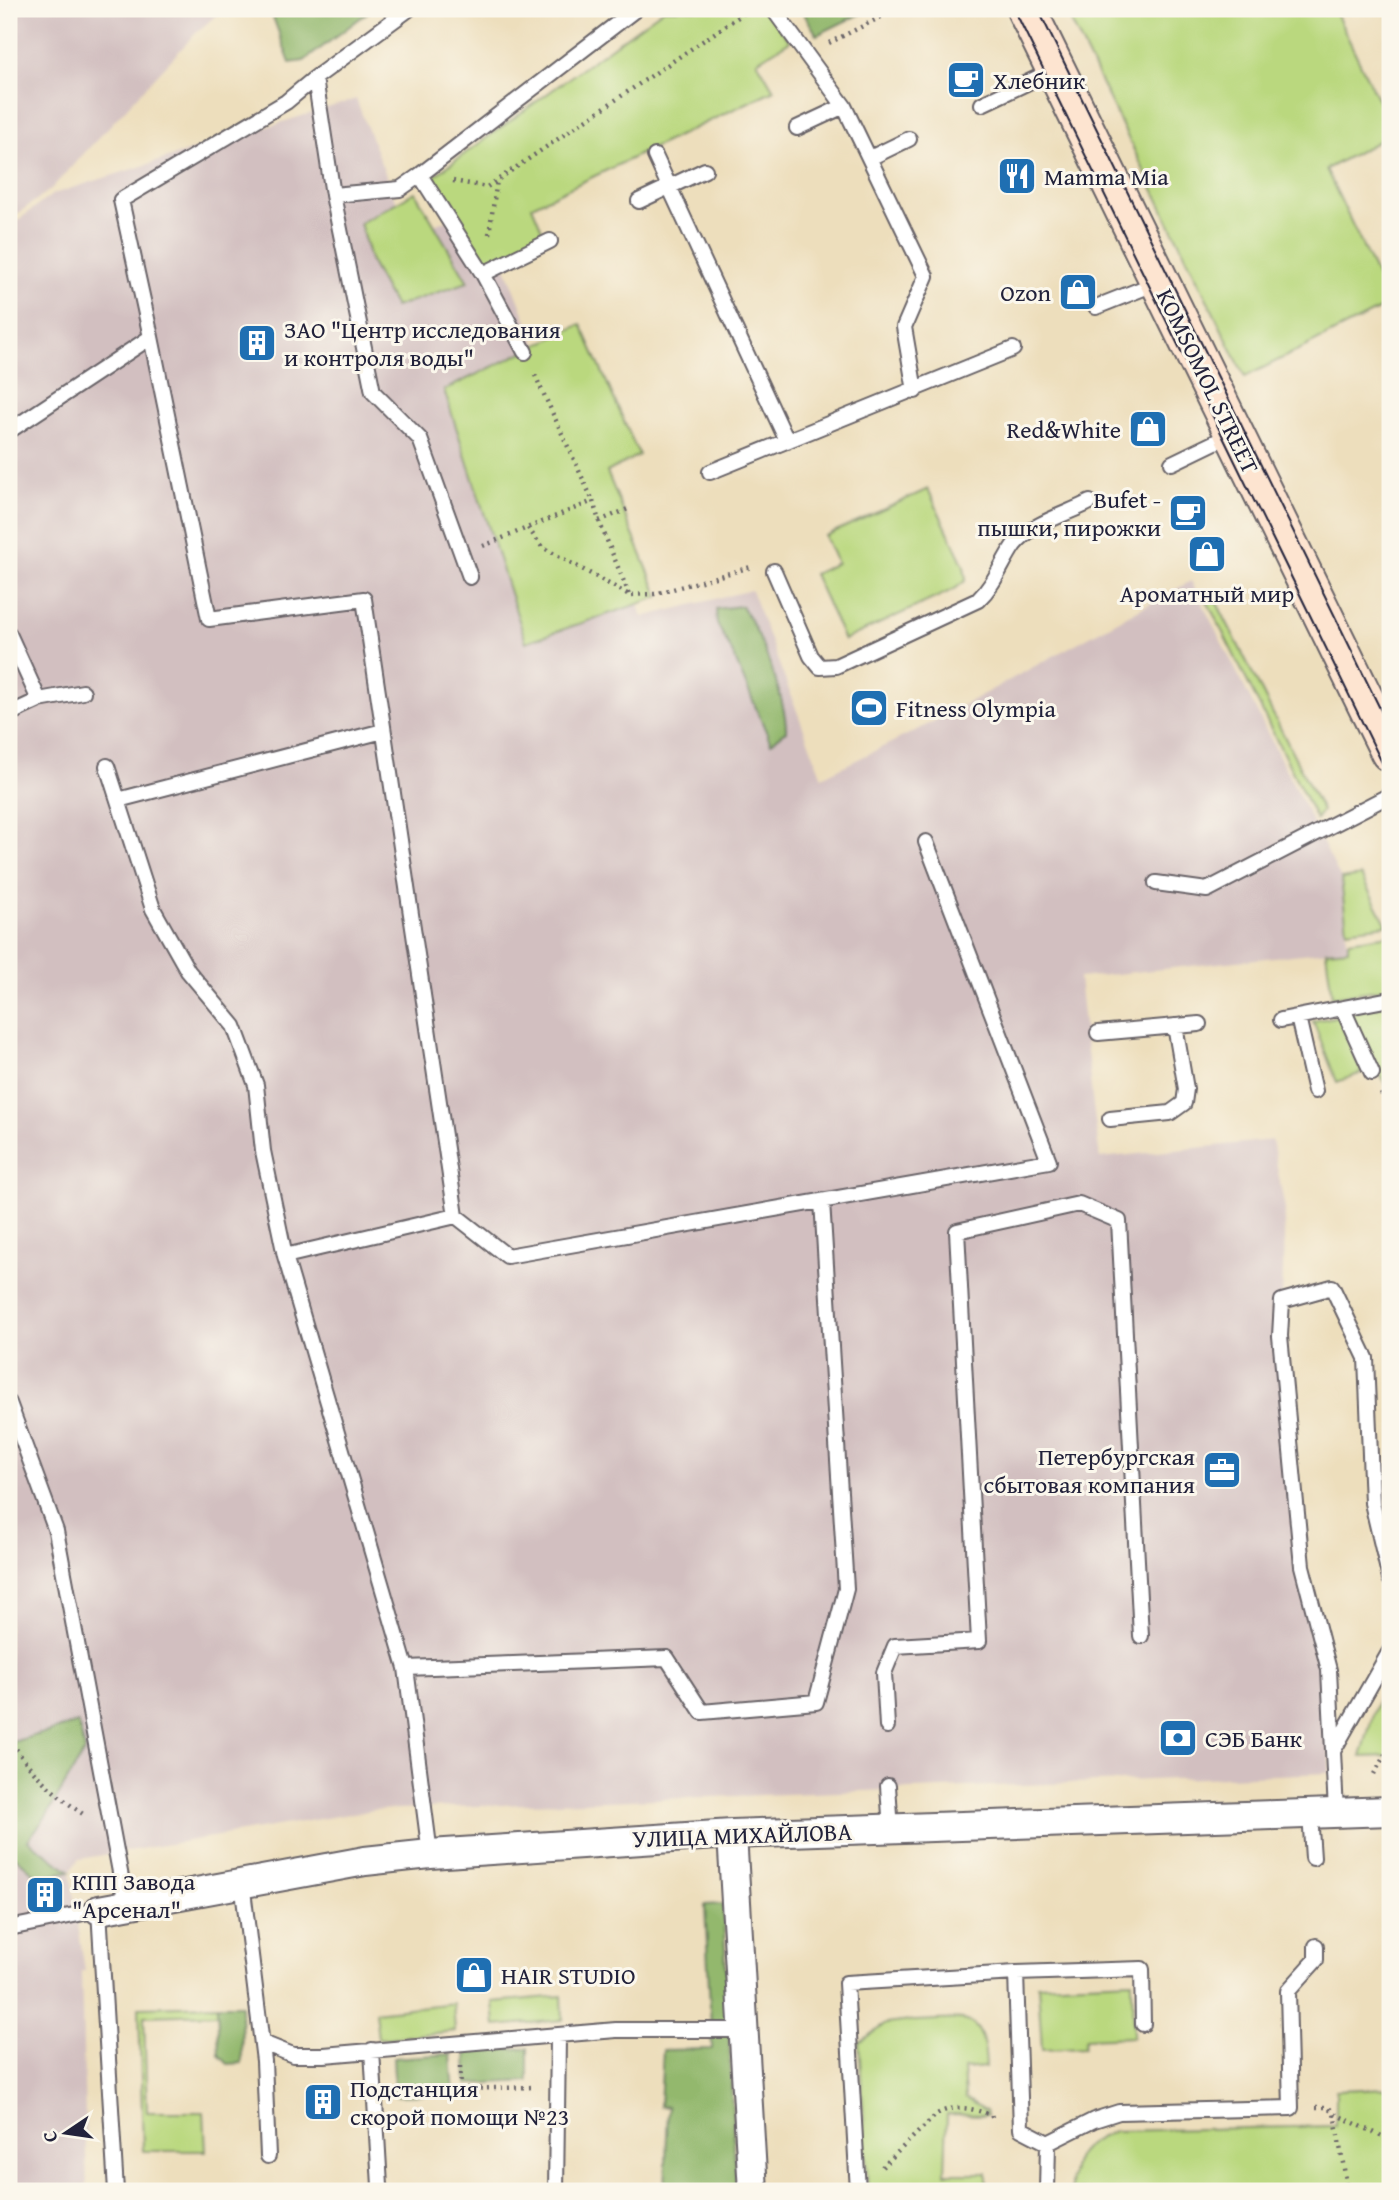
<svg xmlns="http://www.w3.org/2000/svg" width="1399" height="2200" viewBox="0 0 1399 2200" font-family="'Gentium Book Plus',serif">
<rect width="100%" height="100%" fill="#fbf7ec"/>
<filter id="ink" filterUnits="userSpaceOnUse"><feTurbulence type="fractalNoise" baseFrequency=".0143" numOctaves="2"/><feDisplacementMap in="SourceGraphic" scale="14" xChannelSelector="R" yChannelSelector="G"/><feConvolveMatrix kernelMatrix="1 2 1 2 8 2 1 2 1" color-interpolation-filters="sRGB"/></filter>
<filter id="wash" filterUnits="userSpaceOnUse"><feTurbulence type="fractalNoise" baseFrequency=".00686" numOctaves="4" result="noise"/><feDisplacementMap in="SourceGraphic" scale="28" xChannelSelector="R" yChannelSelector="G"/><feGaussianBlur stdDeviation="1.57" result="paint"/><feColorMatrix in="noise" values="0 0 0 0 0 0 0 0 0 0 0 0 0 0 0 0 0 1.4 0 .05"/><feComposite in="paint" operator="in"/></filter>
<g filter="url(#wash)">
<rect width="100%" height="100%" fill="#eddebc"/>
<path fill="#d2bfc0" d="M9,9H223L196,33L50,190L9,220Z
M356,99L409,235L482,206L643,617L751,590L822,777L923,727L1191,581L1341,879L1348,949L1079,978L1093,1106L1100,1158L1272,1140L1285,1209L1282,1301L1302,1566L1325,1677L1330,1773L374,1810L79,1859L70,1871L85,1971L81,1972L87,2191H9V227L53,194Z"/>
<path fill="#bad87e" stroke="#6e7d5c" stroke-width="2" d="M664,9H764L790,41L757,61L774,90L532,206L545,237L486,268L430,179Z
M1065,9H1334L1390,125V135L1326,169L1390,304L1245,377Z
M415,192L468,282L395,307L371,263L360,223Z
M581,324L639,455L607,472L659,597L526,642L444,390Z
M928,489L964,566L966,580L955,589L844,640L814,574L837,563L825,536Z
M1212,593L1322,811L1316,819L1205,597Z
M1361,876L1387,925L1347,930L1341,879Z
M1390,935V988L1332,997L1326,951L1348,949V941Z
M1390,1004V1094L1350,1013Z
M1338,1016L1362,1073L1337,1082L1313,1021Z
M1390,1678V1756L1361,1757L1382,1683Z
M1132,1981L1133,2037L1085,2039L1084,2048L1042,2050L1038,1985Z
M562,1996L563,2020L495,2026L493,2002Z
M453,2003L455,2031L378,2039L375,2012Z
M217,2005L218,2014L144,2016L147,2112H204L206,2151H143L139,2007Z
M911,2021C961,2021 984,2006 986,2067L963,2069L965,2098L986,2111L987,2115L947,2114L945,2173H987V2191H868L859,2042L886,2024Z
M1390,2088V2191H1071C1071,2153 1081,2146 1114,2131L1336,2126V2090Z"/>
<path fill="#93b86d" stroke="#5a6d54" stroke-width="2" d="M270,9H372L304,61L290,63Z
M801,9H870L817,35Z
M741,606C759,628 787,703 786,731L771,743L731,650L717,624L716,609Z
M78,1723L85,1750L47,1815L28,1840L70,1871L39,1877L9,1851V1743Z
M723,1904L736,2191H665L668,2107L660,2106L663,2050L712,2049L705,1905Z
M217,2005H241L242,2063L228,2064L219,2055Z
M528,2048V2081L467,2084L466,2051Z
M451,2054L454,2094L395,2096L393,2058Z"/>
</g>
<g filter="url(#ink)">
<g fill="none" stroke-linecap="round" stroke-linejoin="round">
<g stroke="#696468" stroke-width="18">
<path id="service" d="M409,9L315,78L333,195L373,392L420,439L470,577
M773,9L844,106L926,276L904,327L915,391
M982,104L1054,70
M797,128L844,106
M655,156L787,441
M870,158L909,139
M420,175L636,9
M333,195L400,189L420,175L483,274L525,352
M639,201L705,170
M483,274L550,241
M1096,307L1159,282
M151,337L121,200L286,102L315,78
M9,431L151,337L209,619L364,599L456,1216L285,1256
M1172,463L1232,434
M710,472L1013,349
M774,571L811,656L820,667L836,666L978,600C995,584 1001,564 1014,545C1030,524 1067,514 1090,502
M9,634L39,700
M9,714L39,700L83,692
M107,766L153,909L188,971L234,1026L256,1085L263,1151L285,1256L406,1668L430,1854
M118,800L383,731
M1156,883L1207,890L1390,795
M1343,1009L1372,1073
M1298,1017L1315,1091
M1281,1020L1390,999
M1098,1033L1199,1024
M1110,1119L1170,1113L1184,1103L1186,1089L1175,1026
M456,1216L507,1256L1049,1161L926,842
M9,1403L56,1531L126,1904
M406,1668L667,1658L702,1712L816,1702L846,1589L822,1201
M887,1726L884,1673L895,1646L979,1641L957,1231L1079,1204L1119,1221L1141,1636
M1333,1751L1390,1651
M888,1786L891,1830
M1336,1812L1329,1670L1302,1566L1280,1336L1282,1301L1332,1287L1366,1358L1372,1503L1390,1579
M1310,1814L1313,1858
M242,1882L264,2061L268,2156
M9,1928L99,1910L116,2191
M1016,1973L1142,1969L1143,2024
M263,2043L293,2055H324L616,2030H743
M372,2050L380,2186L383,2191
M556,2191L558,2038
M858,2191L846,1983L1016,1973L1021,2129L1048,2143
M1047,2191L1048,2143L1094,2120L1119,2112L1291,2108L1288,1991L1316,1960V1946"/>
</g>
<g stroke="#696468" stroke-width="32">
<path id="minor" d="M732,1834L753,2191
M99,1910L365,1861L430,1854L732,1834L1390,1811"/>
</g>
<g stroke="#696468" stroke-width="42">
<path id="secondary" d="M1026,9L1390,752"/>
</g>
<path stroke="#696468" stroke-width="4.5" stroke-dasharray="2 5" stroke-linecap="butt" d="M829,43L897,9
M453,181L487,187L750,9
M489,234L497,180
M535,375L593,501
M599,521L629,594
M528,528L542,547L629,595L655,594L751,567
M483,546L593,501L599,521L628,509
M1381,1093L1390,1112
M9,1737C26,1768 54,1794 83,1814
M1374,1774L1390,1746
M460,2066L461,2089L535,2087
M1316,2107H1328L1334,2113L1348,2191
M1335,2114L1390,2140
M882,2167L937,2114C955,2104 972,2108 991,2115L993,2119
M1370,2191L1390,2186"/>
<use href="#service" stroke="#fff" stroke-width="14"/>
<use href="#minor" stroke="#fff" stroke-width="28"/>
<use href="#secondary" stroke="#fde4d0" stroke-width="38"/>
<path stroke="#22223b" stroke-width="2" d="M1014,9L1390,779
M1038,9L1390,729"/>
</g>
</g>
<defs>
<g id="cafe-square" transform="scale(2.0125)"><rect x="-9" y="-9" width="18" height="18" rx="4" fill="#1f6fb2" stroke="#fbf7ec"/><path d="M-5.5-4.5H6V0H3Q3 3.5 0 3.5H-2.5Q-5.5 3.5-5.5 0ZM3-3.2v2h1.7v-2ZM-6 4.5H4V6H-6Z" fill="#fff"/></g>
<g id="restaurant-square" transform="scale(2.0125)"><rect x="-9" y="-9" width="18" height="18" rx="4" fill="#1f6fb2" stroke="#fbf7ec"/><path d="M-5-6h1v4h1v-4h1v4h1v-4h1v5L-1.5 .5V6h-2V.5L-5-1ZM5-6V6H3V1.5H1.5Q1.5-4 5-6Z" fill="#fff"/></g>
<g id="shop-square" transform="scale(2.0125)"><rect x="-9" y="-9" width="18" height="18" rx="4" fill="#1f6fb2" stroke="#fbf7ec"/><path d="M-5-2.5h2.3a2.7 3.5 0 0 1 5.4 0H5L5.5 6h-11ZM-1.5-2.5h3a1.5 2.3 0 0 0-3 0Z" fill="#fff"/></g>
<g id="building-square" transform="scale(2.0125)"><rect x="-9" y="-9" width="18" height="18" rx="4" fill="#1f6fb2" stroke="#fbf7ec"/><path d="M-4-6H4V6H1V3H-1V6H-4ZM-2.5-4.3h1.7v1.8h-1.7ZM.8-4.3h1.7v1.8H.8ZM-2.5-1h1.7V.8h-1.7ZM.8-1h1.7V.8H.8Z" fill="#fff"/></g>
<g id="stadium-square" transform="scale(2.0125)"><rect x="-9" y="-9" width="18" height="18" rx="4" fill="#1f6fb2" stroke="#fbf7ec"/><path d="M0-5a6.5 5 0 1 0 0 10a6.5 5 0 1 0 0-10ZM-3.5-1.8h7v3.6h-7Z" fill="#fff"/></g>
<g id="office-square" transform="scale(2.0125)"><rect x="-9" y="-9" width="18" height="18" rx="4" fill="#1f6fb2" stroke="#fbf7ec"/><path d="M-6-3h4V-5.5h4V-3h4V5H-6ZM-1-4.5V-3h2v-1.5ZM-6 0V1H6V0Z" fill="#fff"/></g>
<g id="bank-square" transform="scale(2.0125)"><rect x="-9" y="-9" width="18" height="18" rx="4" fill="#1f6fb2" stroke="#fbf7ec"/><path d="M-6-4H6V4H-6ZM0-2.3a2.3 2.3 0 1 0 0 4.6a2.3 2.3 0 1 0 0-4.6Z" fill="#fff"/></g>
</defs>
<g fill-rule="evenodd">
<use href="#cafe-square" x="966" y="80"/>
<use href="#restaurant-square" x="1017" y="176"/>
<use href="#shop-square" x="1078" y="292"/>
<use href="#building-square" x="257" y="343"/>
<use href="#shop-square" x="1148" y="429"/>
<use href="#cafe-square" x="1188" y="513"/>
<use href="#shop-square" x="1207" y="554"/>
<use href="#stadium-square" x="869" y="708"/>
<use href="#office-square" x="1222" y="1470"/>
<use href="#bank-square" x="1178" y="1738"/>
<use href="#building-square" x="45" y="1895"/>
<use href="#shop-square" x="474" y="1975"/>
<use href="#building-square" x="323" y="2102"/>
</g>
<g text-anchor="middle" dominant-baseline="central" stroke-width="6" stroke-linejoin="round" paint-order="stroke">
<g font-size="24" fill="#22223b" stroke="#fbf7ec" text-anchor="start">
<text x="993" y="80">Хлебник</text>
<text x="1044" y="176">Mamma Mia</text>
<text x="1051" y="292" text-anchor="end">Ozon</text>
<text x="284" y="329">ЗАО "Центр исследования<tspan x="284" dy="28">и контроля воды"</tspan></text>
<text x="1121" y="429" text-anchor="end">Red&amp;White</text>
<text x="1161" y="499" text-anchor="end">Bufet -<tspan x="1161" dy="28">пышки, пирожки</tspan></text>
<text x="1207" y="593" text-anchor="middle">Ароматный мир</text>
<text x="896" y="708">Fitness Olympia</text>
<text x="1195" y="1456" text-anchor="end">Петербургская<tspan x="1195" dy="28">сбытовая компания</tspan></text>
<text x="1205" y="1738">СЭБ Банк</text>
<text x="72" y="1881">КПП Завода<tspan x="72" dy="28">"Арсенал"</tspan></text>
<text x="501" y="1975">HAIR STUDIO</text>
<text x="350" y="2088">Подстанция<tspan x="350" dy="28">скорой помощи №23</tspan></text>
</g>
<g font-size="24" fill="#22223b" stroke="#fbf7ec">
<text transform="translate(1208 381) rotate(64)">KOMSOMOL STREET</text>
<text transform="translate(742 1835) rotate(-2)">УЛИЦА МИХАЙЛОВА</text>
</g>
</g>
<rect width="1399" height="2200" fill="none" stroke="#fbf7ec" stroke-width="35"/>
<g transform="translate(66 2133) rotate(257)" stroke="#fbf7ec" stroke-width="5" paint-order="stroke">
<path d="M0-5L12 26L0 18L-12 26Z" fill="#22223b"/>
<text y="-10" font-size="19" font-weight="bold" text-anchor="middle" fill="#22223b">С</text>
</g>
</svg>
